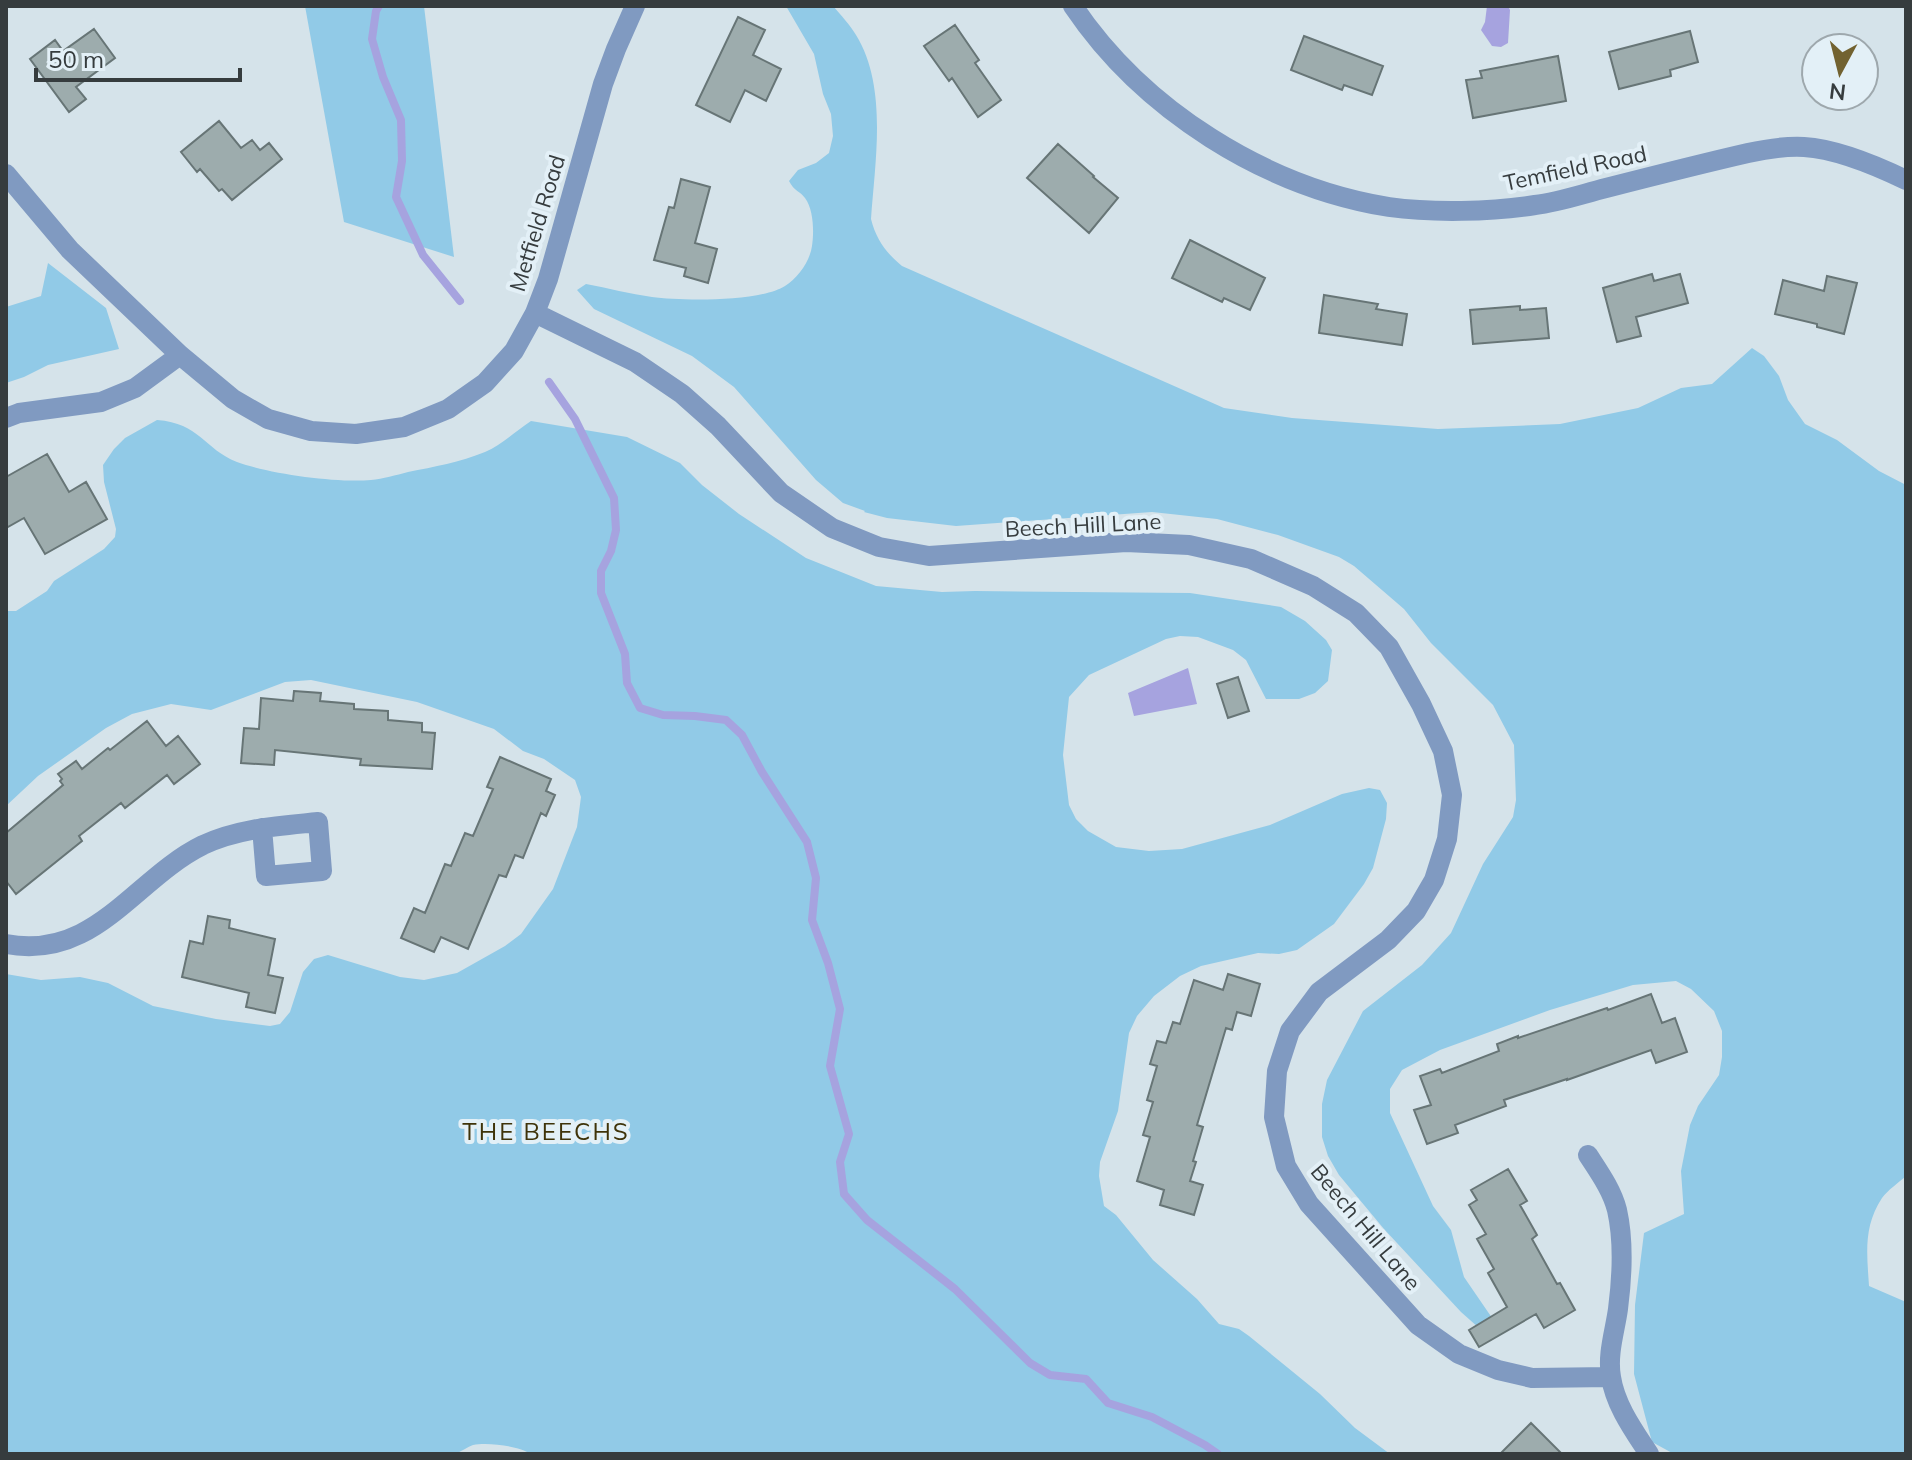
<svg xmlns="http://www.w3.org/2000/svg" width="1912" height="1460" viewBox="0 0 1912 1460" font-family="Mulish,sans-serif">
<rect width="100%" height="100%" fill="#d5e3ea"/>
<path fill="#91cae7" d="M305,6H424L454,257L344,222Z
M786,6H833C841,15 850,25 856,35C888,87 875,161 871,219C876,239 886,253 902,266L1224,408L1292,418L1438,429L1560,424L1638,408L1681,388L1712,384L1752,348L1764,356L1779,376L1788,400L1805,424L1837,440L1879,471L1906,485V1176C1898,1183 1888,1190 1882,1198C1863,1227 1867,1254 1869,1286L1906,1302V1452L1903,1454H1674L1652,1442L1634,1374L1635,1305L1644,1233L1684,1214L1681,1171L1690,1125L1698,1106L1719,1075L1722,1057V1031L1714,1011L1691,989L1676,981L1633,985L1550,1010L1440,1050L1402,1070L1390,1089V1113L1433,1206L1451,1230L1464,1277L1501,1331L1479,1328L1461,1312L1384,1229L1339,1175L1328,1156L1322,1137V1104L1327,1080L1363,1011L1422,965L1451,933L1483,864L1513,817L1516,800L1514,745L1493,705L1431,643L1404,609L1354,566L1339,557L1278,535L1217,519L1152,512L956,526L887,518L864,512L865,511L843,503L816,480L734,387L692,356L594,309L577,290L586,284C608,288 630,294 652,297C682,301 760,302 785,286C798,278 810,261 812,246C814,233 814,210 805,198C800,191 794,191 789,181L798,170L816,163L829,153L833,136L831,114L823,94L814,54Z
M48,263L106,308L119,349L48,365L24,377L6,383V307L41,296Z
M157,420C200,423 204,449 237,462C270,474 337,483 371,480C383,479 396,475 408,472C434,467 460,462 485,452C501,445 516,431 531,421L627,437L680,463L702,485L739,514L806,558L876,586L942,592L975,591L1190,593L1281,607L1305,621L1326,640L1332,650L1328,681L1315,693L1299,699H1266L1246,660L1233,650L1198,637L1180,636L1166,639L1089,675L1069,697L1063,755L1069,805L1076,819L1088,831L1116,847L1149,851L1182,849L1270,825L1342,794L1369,788L1380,790L1387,803L1386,819L1373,868L1364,884L1334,924L1297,950L1279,954L1258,953L1201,966L1180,976L1154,996L1137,1016L1129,1033L1118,1111L1100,1162L1099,1176L1104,1206L1116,1215L1153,1260L1197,1299L1219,1324L1239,1329L1249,1336L1320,1394L1355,1428L1390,1454H531C519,1446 488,1442 473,1445C468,1447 461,1451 456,1454H6V974L41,980L80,977L108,983L153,1006L216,1019L270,1026L280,1024L290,1012L303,972L314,959L328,955L400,977L424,980L457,973L505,946L521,934L553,889L577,827L581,797L575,780L544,759L523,751L494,729L417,702L311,680L285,682L211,710L171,704L132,714L106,728L38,776L6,806V611H16L47,591L54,581L104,549L115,537L116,529L104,482L103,465L114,449L125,438Z"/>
<path fill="#a6a3df" d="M1487,6H1508L1510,10L1508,43L1501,47L1492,46L1481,30L1485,22Z
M1188,668L1197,704L1134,716L1128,693Z"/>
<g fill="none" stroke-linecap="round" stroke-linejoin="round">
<path stroke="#a6a3df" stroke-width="8" d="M379,6L376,11L372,39L383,77L401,120L402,161L396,197L423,255L460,301
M549,382L575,419L614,498L616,530L611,551L601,571V593L625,654L627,683L640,708L663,715L695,716L726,720L742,735L762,772L807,842L816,878L812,920L828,963L840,1009L830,1066L849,1134L840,1162L844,1194L867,1220L955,1289L1030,1363L1050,1375L1086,1379L1108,1403L1152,1417L1205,1445L1218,1454"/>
</g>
<path fill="#9dacad" stroke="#677576" stroke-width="2" d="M738,17L765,30L753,55L781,69L766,101L745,90L730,122L696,105Z
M955,25L979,60L975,63L1001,100L978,117L952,78L949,81L924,46Z
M94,29L115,58L76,87L86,99L69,112L30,59L55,40L63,51Z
M1690,31L1698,62L1670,70L1671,76L1619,89L1609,52Z
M1304,36L1383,66L1372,95L1344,85L1342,90L1291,70Z
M1558,56L1566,101L1473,118L1466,80L1482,78L1480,71Z
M219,121L241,148L252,140L260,150L269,143L282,159L232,200L222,189L219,191L200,169L197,172L181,152Z
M1058,144L1094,176L1093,177L1118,198L1089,233L1027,178Z
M681,179L710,187L695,243L717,249L708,283L684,276L686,268L654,260L669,207L674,208Z
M1190,240L1265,278L1250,310L1224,298L1222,302L1172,278Z
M1652,274L1654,281L1680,274L1688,303L1636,317L1641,336L1617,342L1603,288Z
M1827,276L1857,283L1844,334L1817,327V324L1775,314L1783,280L1824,291Z
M1324,295L1378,304L1376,309L1407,314L1402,345L1319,333Z
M1520,306V310L1546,308L1549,338L1473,344L1470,310Z
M47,454L69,492L86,482L107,519L45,554L24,518L6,528V477Z
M1238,677L1249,711L1228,718L1217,684Z
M294,691L321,693L320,701L354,704V709L388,711V720L422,723V732L435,733L432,769L360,765L361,759L275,750L274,765L241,763L244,728L259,729L261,698L293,701Z
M147,721L166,746L178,736L200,764L174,784L167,775L125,808L121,803L79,836L82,841L16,894L6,881V833L63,785L60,781L62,779L58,774L76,761L82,769L108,748L110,750Z
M500,757L551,779L546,791L555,795L546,816L541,813L523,858L515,855L506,877L499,875L468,949L441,937L434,952L401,938L414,908L425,913L445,864L451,866L465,833L473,836L493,789L487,787Z
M208,916L230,920L229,928L275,939L268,975L283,978L275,1013L246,1007L249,993L182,977L190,941L203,944Z
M1228,974L1260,984L1251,1016L1237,1012L1232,1030L1226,1028L1197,1125L1203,1127L1193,1161L1196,1162L1190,1181L1203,1185L1194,1215L1160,1205L1164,1190L1137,1181L1150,1137L1143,1135L1153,1102L1147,1100L1157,1066L1150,1064L1157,1041L1166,1043L1173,1022L1180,1024L1194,980L1223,990Z
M1651,994L1662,1023L1675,1018L1687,1052L1656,1063L1651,1050L1567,1080V1079L1504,1100L1506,1106L1455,1125L1458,1133L1427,1144L1414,1110L1431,1105L1420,1076L1440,1069L1442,1073L1499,1051L1497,1044L1518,1036V1038L1607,1008L1608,1010Z
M1508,1169L1527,1201L1520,1205L1537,1235L1532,1239L1557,1284L1560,1283L1575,1310L1544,1328L1536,1314L1479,1347L1469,1330L1507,1307L1488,1273L1494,1269L1477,1239L1486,1234L1469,1205L1477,1200L1471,1190Z
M1531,1423L1562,1454H1500Z"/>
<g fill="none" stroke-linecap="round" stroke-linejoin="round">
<path stroke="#809ac1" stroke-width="20" d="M1073,6C1143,110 1265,187 1389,207C1432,213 1491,212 1535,205C1559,202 1582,194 1606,188C1653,176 1700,164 1748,153C1766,149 1785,146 1804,147C1837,149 1877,166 1906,180
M6,174L70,250L180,355L233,399L268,419L311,431L356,434L404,427L448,409L485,383L514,351L535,313L548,279L603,84L616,49L635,6
M535,313L635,362L682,394L718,426L781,493L832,528L879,547L929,556L1126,542L1189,545L1251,559L1313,586L1356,613L1389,647L1421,704L1443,751L1452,795L1447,839L1434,880L1416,911L1388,940L1319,992L1290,1031L1277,1071L1274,1117L1286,1166L1309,1204L1418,1325L1459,1354L1498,1370L1532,1378L1611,1377
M6,418L19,413L101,402L135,388L180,355
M6,944C95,961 134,879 203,845C240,828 279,826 318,822L322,871L266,876L262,828
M1588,1155C1599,1172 1612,1190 1617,1210C1624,1241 1622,1278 1618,1309C1615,1331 1607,1354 1611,1377C1615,1405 1634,1431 1649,1454"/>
</g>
<g text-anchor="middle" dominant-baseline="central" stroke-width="8" stroke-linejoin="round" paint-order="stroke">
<g font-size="22" fill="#363c3e" stroke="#e3f0f7">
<text transform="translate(1575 168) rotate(-12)">Temfield Road</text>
<text transform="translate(537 223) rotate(-73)">Metfield Road</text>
<text transform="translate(1083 525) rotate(-3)">Beech Hill Lane</text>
<text transform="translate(1366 1227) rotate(50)">Beech Hill Lane</text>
</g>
<g font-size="24" letter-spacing="2" fill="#3f3309" stroke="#e3f0f7">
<text x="546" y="1131">THE BEECHS</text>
</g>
</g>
<rect width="1912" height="1460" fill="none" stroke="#363c3e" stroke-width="16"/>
<g transform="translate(1840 72) rotate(187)"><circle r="38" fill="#e3f0f7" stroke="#9ea8ad" stroke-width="2"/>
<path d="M0-6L14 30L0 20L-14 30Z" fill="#726230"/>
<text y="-12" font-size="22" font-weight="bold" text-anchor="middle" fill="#363c3e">N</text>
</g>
<path d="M36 68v12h204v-12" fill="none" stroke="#363c3e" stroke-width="4"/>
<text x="48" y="68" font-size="24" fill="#363c3e" stroke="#e3f0f7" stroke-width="6" paint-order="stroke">50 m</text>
</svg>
